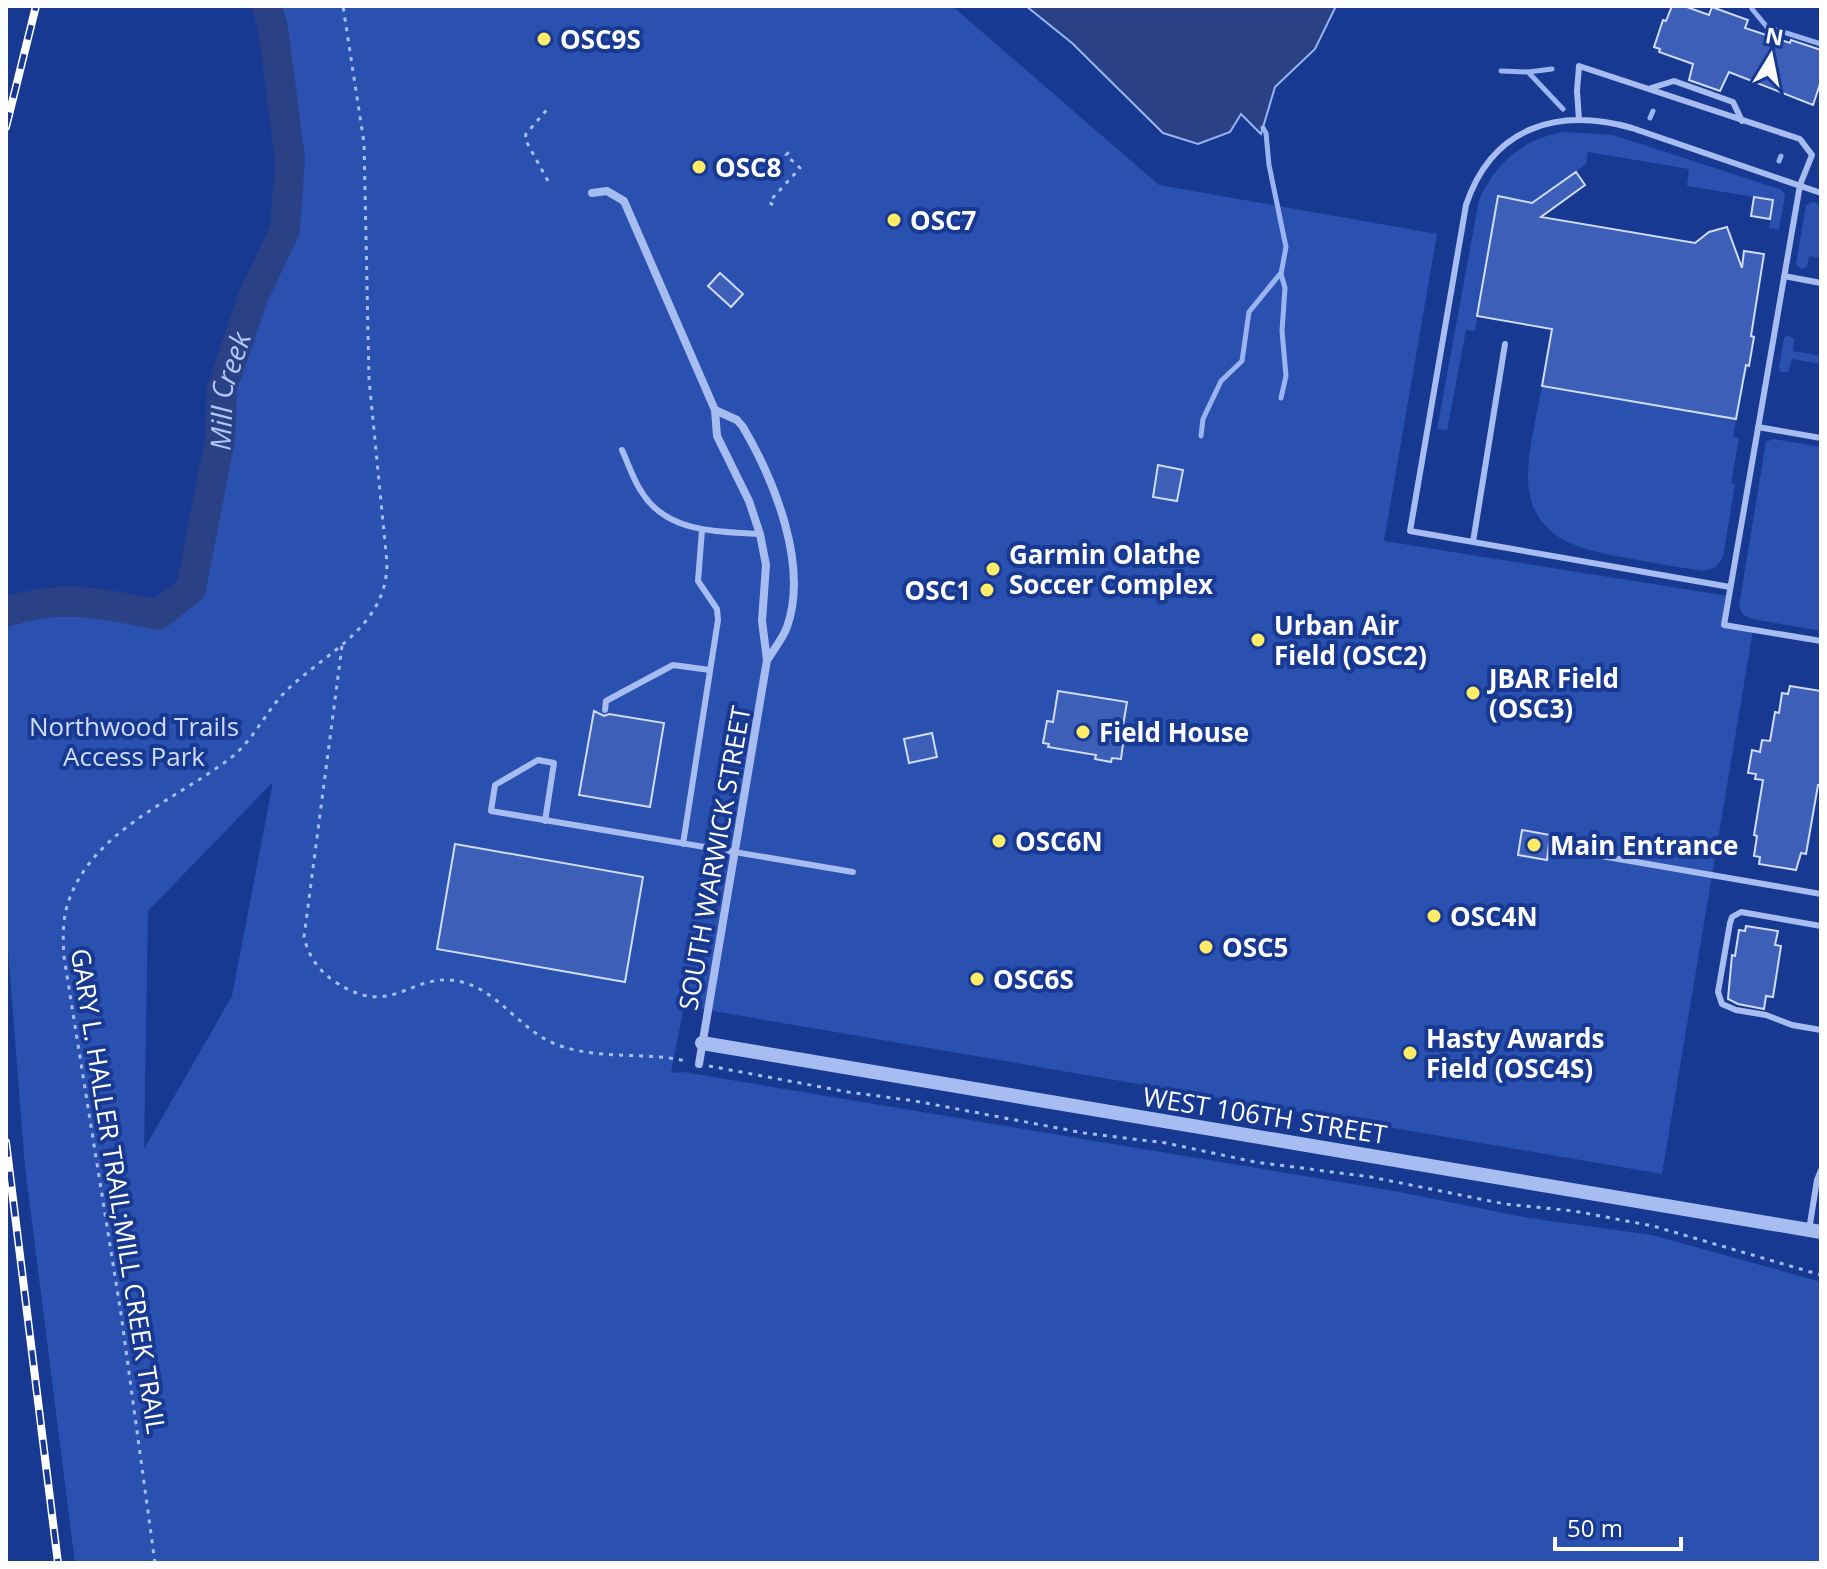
<svg xmlns="http://www.w3.org/2000/svg" width="1827" height="1569" viewBox="0 0 1827 1569" font-family="'Open Sans',sans-serif">
<rect width="100%" height="100%" fill="#183991"/>
<path fill="#2b51b0" fill-rule="evenodd" d="M267,6H952L1159,185L1437,234L1384,541L1728,596L1724,625L1753,630L1662,1174L684,1006L671,1073L683,1072L1394,1191L1529,1218L1652,1235L1821,1282V1563H75L25,1167L6,924V612C63,594 102,603 158,615L191,589L220,439L222,388L254,295L285,230L290,159L274,28ZM273,782L232,996L144,1149L148,911Z
M1564,132L1613,135L1782,190L1785,196L1779,229L1769,228L1773,200L1687,186L1689,169L1588,152L1586,164L1534,203L1498,197L1475,331L1466,330L1447,430L1437,429L1479,200C1496,162 1523,139 1564,132Z
M1813,202L1821,205V258L1809,256L1807,267L1801,269L1796,264L1806,205Z
M1788,335L1794,339L1793,351L1821,356V364L1792,359L1788,372H1781L1779,368L1784,338Z
M1542,386L1736,419L1733,437L1739,438L1731,483L1735,484L1723,557L1716,567L1704,571C1682,568 1660,564 1638,560C1586,551 1529,543 1528,477C1528,447 1537,416 1542,386Z
M1773,439L1821,447V631L1752,619L1742,614L1739,606L1766,442Z"/>
<path fill="#2a4285" stroke="#9ab4f2" stroke-width="2" d="M1026,6H1336L1315,49L1275,87L1261,134L1241,114L1230,132L1198,144L1163,133L1072,43Z"/>
<g fill="none" stroke-linecap="round" stroke-linejoin="round">
<path stroke="#9ab4f2" stroke-width="5" d="M1752,9L1767,27L1821,44
M1501,71L1528,72L1552,69
M1528,72L1563,109
M1650,118L1653,111
M1263,128L1266,133L1269,165L1286,247L1281,274L1285,288L1282,331L1286,376L1281,398
M1779,161L1781,156
M1201,436L1203,419L1221,381L1242,361L1249,312L1280,274"/>
<path stroke="#2a4285" stroke-width="30" id="s1" d="M6,612C63,594 102,603 158,615L191,589L220,439L222,388L254,295L285,230L290,159L273,28L267,6"/>
</g>
<path fill="#3d5fb8" stroke="#cedbfb" stroke-width="2" d="M1672,6H1684L1709,15L1712,7L1748,20L1745,28L1790,43L1791,40L1821,50V81L1813,105L1729,72L1720,91L1689,80L1693,64L1659,52L1660,49L1654,47L1663,20L1666,21Z
M1576,172L1585,185L1541,217L1695,243L1709,232L1727,227L1742,268L1744,251L1764,254L1751,336L1754,337L1749,366L1746,365L1736,419L1542,386L1552,329L1477,316L1498,196L1532,203Z
M1754,197L1773,200L1770,219L1751,216Z
M720,273L743,294L731,307L708,286Z
M1158,465L1183,470L1177,501L1153,497Z
M1790,686L1821,691V785H1818L1806,854L1801,853L1796,870L1759,864L1760,857L1754,856L1757,836L1754,835L1763,780L1755,779L1756,774L1748,773L1752,750L1760,752L1762,740L1770,741L1775,712L1779,713L1782,693L1788,694Z
M1058,691L1127,702L1120,744H1123L1121,759L1112,758L1111,762L1095,759L1096,755L1048,747L1049,744L1043,743L1047,721L1053,722Z
M594,711L604,716L609,714L664,723L650,807L579,795Z
M932,733L937,757L909,763L904,739Z
M1522,830L1550,835L1547,860L1518,855Z
M455,844L643,877L625,982L437,949Z
M1746,926L1778,931L1775,945L1781,946L1773,997L1766,996L1764,1009L1738,1004L1728,999L1732,955L1735,956L1739,930L1745,931Z"/>
<g fill="none" stroke-linecap="round" stroke-linejoin="round">
<path stroke="#a7bcf0" stroke-width="3" stroke-dasharray="4 6" stroke-linecap="butt" d="M548,181L525,139L526,134L550,106
M773,205L769,202L800,168L786,155L789,152
M342,646L304,937C308,955 318,970 334,981C394,1022 410,969 462,982C498,991 520,1029 553,1043C595,1061 644,1051 686,1061
M709,1066L848,1092L915,1101L1084,1133L1166,1143L1255,1162L1371,1177L1505,1204L1574,1211L1653,1226L1821,1275
M155,1563L121,1314L64,957C63,939 62,921 68,903C91,832 173,801 228,760C253,742 265,712 286,691C326,652 387,627 387,563L369,379L364,143L343,6"/>
<path stroke="#a7bcf0" stroke-width="6" d="M1651,88L1674,81L1733,102L1742,121
M1579,120L1577,91L1579,66L1800,139L1812,155L1800,185L1724,625L1821,641
M1784,276L1821,283
M1758,427L1821,438
M622,450C628,463 633,479 641,491C666,533 716,531 760,534
M1473,542L1505,344
M1730,587L1410,531L1466,205C1492,127 1557,107 1632,128L1821,193
M605,710L606,701L673,665L710,670
M545,821L554,763L538,760L495,785L491,811L853,872
M683,844L718,620L717,609L698,581L702,530
M1584,853L1821,894
M1821,926L1741,912L1732,917L1730,923L1718,992L1722,1004L1736,1010L1766,1015L1792,1025L1821,1030
M1809,1230L1817,1180L1821,1170"/>
<path stroke="#a7bcf0" stroke-width="8" d="M592,193L607,191L624,201L715,410L717,436L749,501L760,534L766,565L762,621L767,660L699,1064
M715,410L737,420L743,427C774,480 809,565 787,627C783,638 774,649 768,659"/>
<path stroke="#a7bcf0" stroke-width="14" d="M702,1043L1821,1232"/>
<g stroke="#fff" stroke-width="8">
<path id="rail" d="M6,127L36,6
M6,1142L58,1563"/>
</g>
<use href="#rail" stroke="#183991" stroke-width="5" stroke-dasharray="15" stroke-linecap="butt"/>
</g>
<g fill="#ffec66" stroke="#183991" stroke-width="3">
<circle cx="544" cy="39" r="8"/>
<circle cx="699" cy="167" r="8"/>
<circle cx="894" cy="220" r="8"/>
<circle cx="993" cy="569" r="8"/>
<circle cx="987" cy="590" r="8"/>
<circle cx="1258" cy="640" r="8"/>
<circle cx="1473" cy="693" r="8"/>
<circle cx="1083" cy="732" r="8"/>
<circle cx="999" cy="841" r="8"/>
<circle cx="1534" cy="845" r="8"/>
<circle cx="1434" cy="916" r="8"/>
<circle cx="1206" cy="947" r="8"/>
<circle cx="977" cy="979" r="8"/>
<circle cx="1410" cy="1053" r="8"/>
</g>
<g text-anchor="middle" dominant-baseline="central" stroke-width="8" stroke-linejoin="round" paint-order="stroke">
<g font-size="26" font-weight="bold" fill="#fff" stroke="#183991" text-anchor="start">
<text x="560" y="39">OSC9S</text>
<text x="715" y="167">OSC8</text>
<text x="910" y="220">OSC7</text>
<text x="1009" y="554">Garmin Olathe<tspan x="1009" dy="30">Soccer Complex</tspan></text>
<text x="971" y="590" text-anchor="end">OSC1</text>
<text x="1274" y="625">Urban Air<tspan x="1274" dy="30">Field (OSC2)</tspan></text>
<text x="1489" y="678">JBAR Field<tspan x="1489" dy="30">(OSC3)</tspan></text>
<text x="1099" y="732">Field House</text>
<text x="1015" y="841">OSC6N</text>
<text x="1550" y="845">Main Entrance</text>
<text x="1450" y="916">OSC4N</text>
<text x="1222" y="947">OSC5</text>
<text x="993" y="979">OSC6S</text>
<text x="1426" y="1038">Hasty Awards<tspan x="1426" dy="30">Field (OSC4S)</tspan></text>
</g>
<g font-size="26" fill="#cedbfb" stroke="#183991">
<text x="134" y="726">Northwood Trails<tspan x="134" dy="30">Access Park</tspan></text>
</g>
<g font-size="26" fill="#fff" stroke="#183991">
<text transform="translate(714 858) rotate(-80)">SOUTH WARWICK STREET</text>
<text transform="translate(1265 1115) rotate(9)">WEST 106TH STREET</text>
<text transform="translate(119 1191) rotate(81)">GARY L. HALLER TRAIL;MILL CREEK TRAIL</text>
</g>
<g font-size="28" font-style="italic" fill="#b3c7f7" stroke="#183991">
<text stroke="none"><textPath href="#s1" startOffset="398">Mill Creek</textPath></text>
</g>
</g>
<rect width="1827" height="1569" fill="none" stroke="#ffffff" stroke-width="16"/>
<g transform="translate(1771 56) rotate(10)" stroke="#183991" stroke-width="6" paint-order="stroke">
<path d="M0-6L14 30L0 20L-14 30Z" fill="#ffffff"/>
<text y="-12" font-size="22" font-weight="bold" text-anchor="middle" fill="#ffffff">N</text>
</g>
<path d="M1555 1537v12h126v-12" fill="none" stroke="#ffffff" stroke-width="4"/>
<text x="1567" y="1537" font-size="24" fill="#ffffff" stroke="#183991" stroke-width="6" paint-order="stroke">50 m</text>
</svg>
